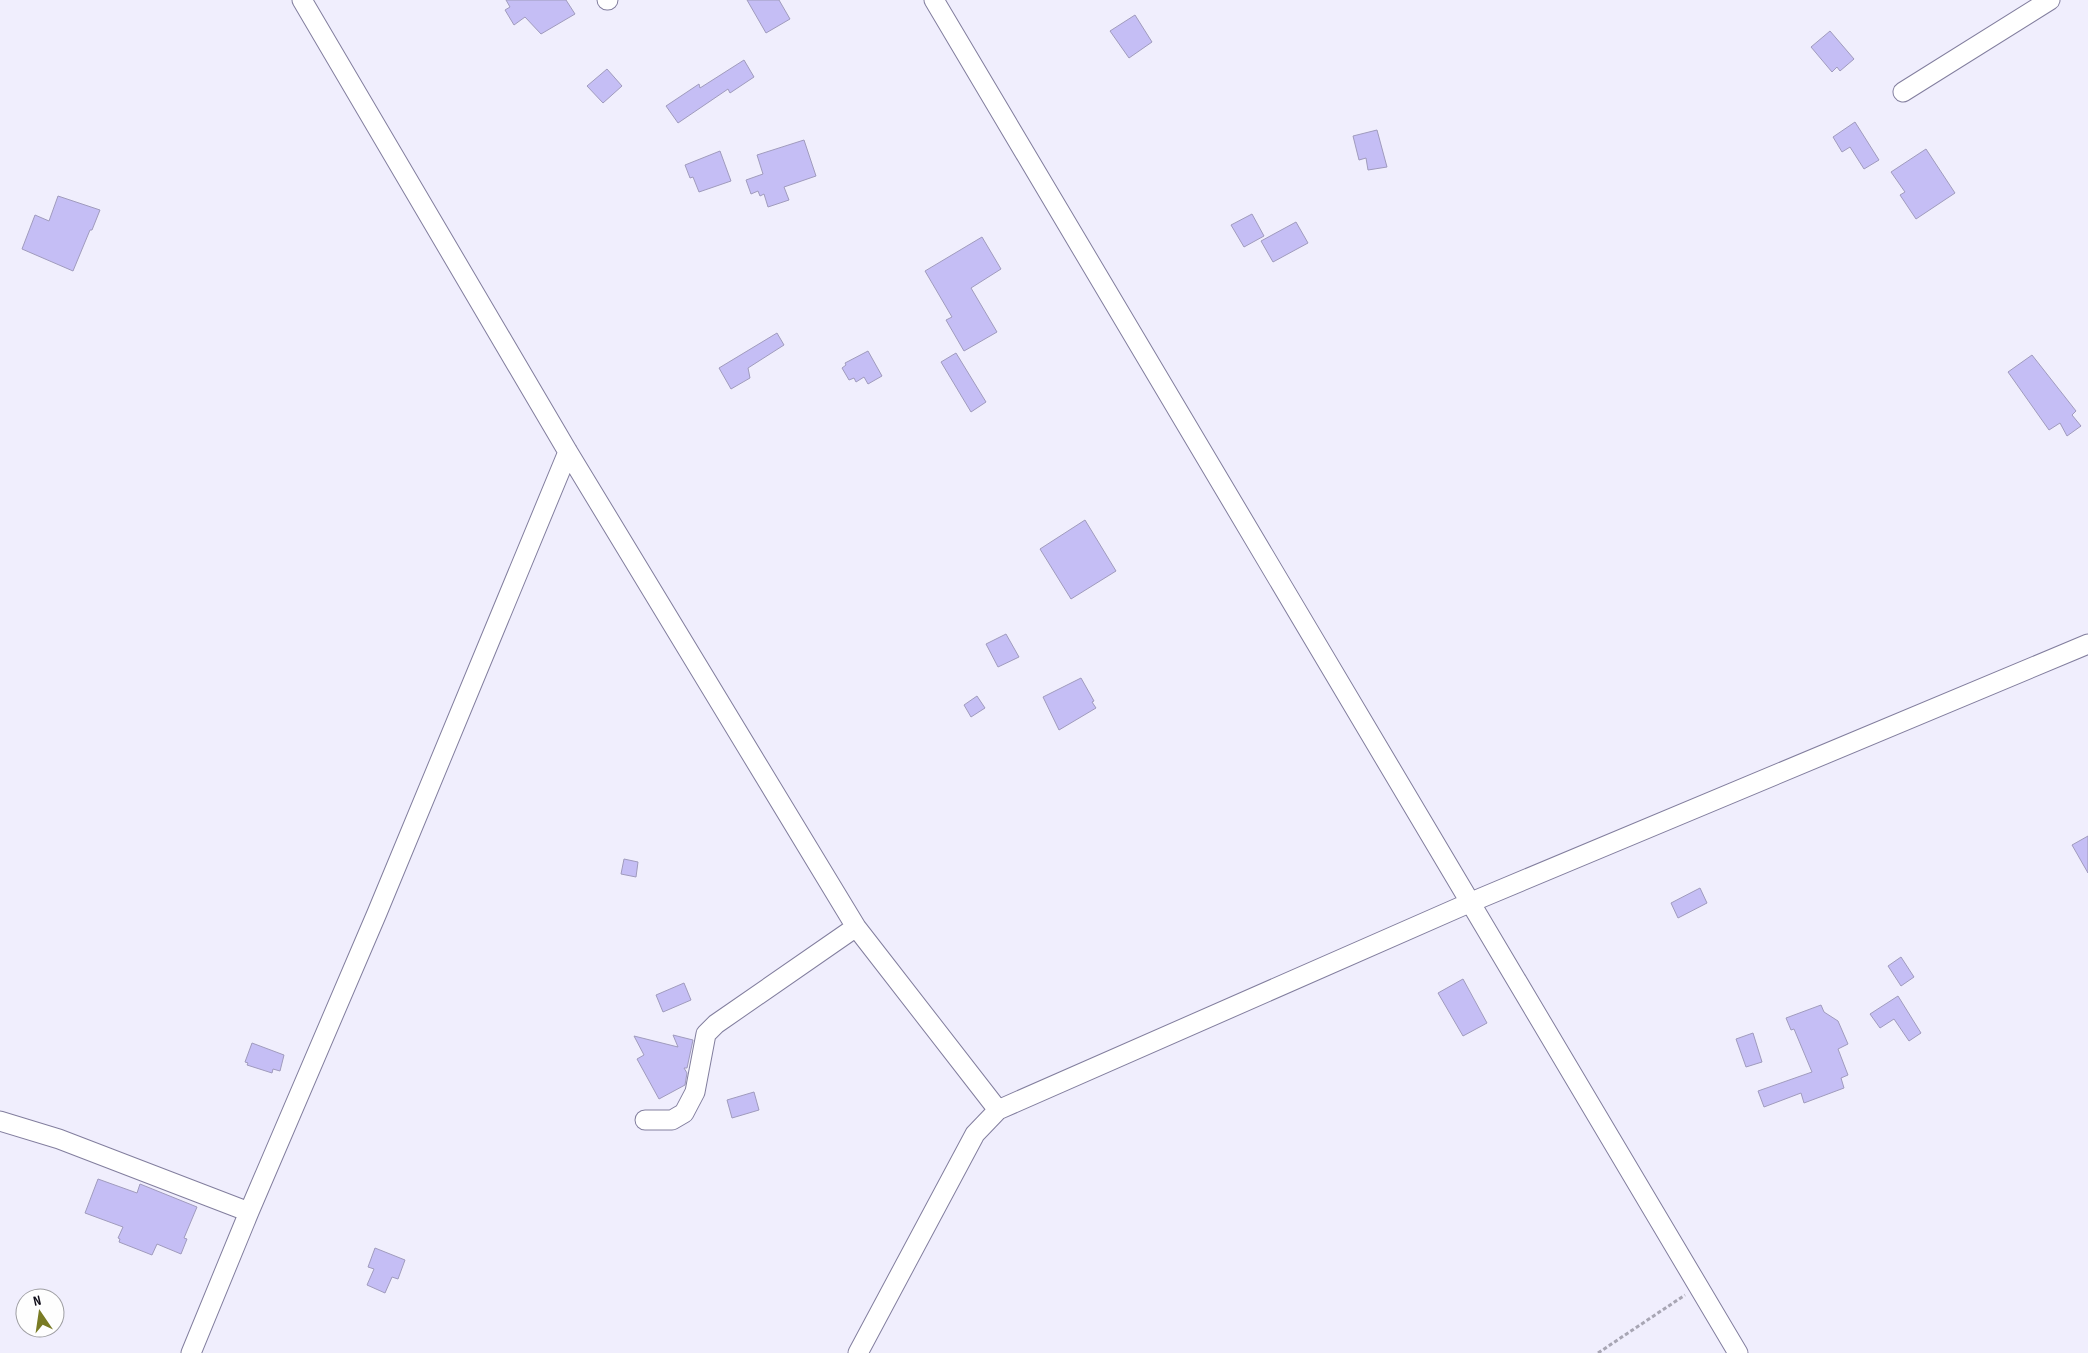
<svg xmlns="http://www.w3.org/2000/svg" width="2088" height="1353" viewBox="0 0 2088 1353" font-family="'Sofia Sans Condensed',sans-serif">
<rect width="100%" height="100%" fill="#f0eefd"/>
<path fill="#c5bef5" stroke="#a09bbd" d="M506,0H566L575,14L541,34L525,17L514,25L505,10L510,7Z
M747,0H779L790,19L766,33Z
M1135,15L1152,42L1129,58L1110,31Z
M1830,31L1854,59L1840,71L1837,67L1832,72L1811,47Z
M744,60L754,77L730,93L728,89L678,123L666,106L699,84L700,88Z
M607,69L622,86L603,103L587,86Z
M1855,122L1879,160L1864,169L1850,147L1842,152L1833,137Z
M1377,130L1387,167L1368,170L1366,158L1359,160L1353,136Z
M804,140L816,176L784,187L789,200L768,207L764,194L760,196L758,191L751,194L746,180L763,174L757,155Z
M1926,149L1955,193L1916,219L1900,195L1905,192L1891,172Z
M720,151L731,181L699,192L693,177L690,178L685,165Z
M58,196L100,210L92,230H90L73,271L22,249L35,215L49,221Z
M1252,214L1264,236L1244,247L1231,225Z
M1296,222L1308,243L1273,262L1261,241Z
M982,237L1001,269L971,288L997,332L964,351L946,320L952,317L925,271Z
M777,333L784,345L748,368L750,378L731,389L719,368Z
M868,351L882,376L868,384L864,377L856,382L854,378L849,380L842,368L846,365L845,363Z
M956,353L986,402L971,412L941,362Z
M2032,355L2076,411L2072,415L2081,426L2067,436L2060,423L2049,430L2008,372Z
M1085,520L1116,571L1071,599L1040,549Z
M1006,634L1019,657L998,667L986,644Z
M1081,678L1094,701L1092,702L1096,708L1059,730L1043,697Z
M977,696L985,708L971,717L964,705Z
M2088,836V873L2072,845Z
M624,859L638,862L636,877L621,874Z
M1700,888L1707,903L1678,918L1671,903Z
M1901,957L1914,977L1901,986L1888,966Z
M1463,979L1487,1023L1463,1036L1438,993Z
M684,983L691,1000L663,1012L656,995Z
M1898,996L1921,1033L1909,1041L1894,1019L1880,1028L1870,1014Z
M1821,1005L1824,1012L1838,1021L1848,1044L1838,1049L1848,1075L1841,1078L1844,1088L1804,1103L1801,1093L1764,1107L1758,1091L1812,1072L1794,1029L1791,1030L1786,1018Z
M1753,1033L1762,1062L1746,1067L1736,1039Z
M673,1035L693,1040L687,1068H684L687,1073L685,1085L659,1099L637,1059L644,1055L634,1036L678,1047Z
M252,1043L284,1055L280,1071L273,1069L272,1073L247,1065L248,1063L245,1062Z
M754,1092L759,1110L732,1118L727,1100Z
M98,1179L137,1193L140,1184L197,1207L184,1238L187,1239L181,1254L157,1244L152,1255L119,1242L120,1239L118,1238L123,1227L85,1213Z
M375,1248L405,1260L398,1279L392,1277L385,1293L367,1285L374,1269L368,1267Z"/>
<g fill="none" stroke-linecap="round" stroke-linejoin="round">
<g stroke="#827e9e" stroke-width="21">
<path id="minor" d="M302,0L568,452L856,927L998,1110
M607,0H608
M934,0L1738,1353
M1903,92L2050,0
M645,1120H672L684,1113L695,1092L706,1034L716,1024L856,927
M0,1121L59,1139L249,1212
M191,1353L249,1212L377,913L568,452
M858,1353L975,1134L998,1110L1469,903L2088,644"/>
</g>
<path stroke="#a8a6b4" stroke-width="3" stroke-dasharray="4 2.5" stroke-linecap="butt" d="M1598,1353L1685,1295"/>
<use href="#minor" stroke="#fff" stroke-width="19"/>
</g>
<g transform="translate(40 1313) rotate(347)"><circle r="24" fill="#fefefe" stroke="#9e9ea2"/>
<path d="M0-4L9 19L0 12L-9 19Z" fill="#797b24"/>
<text y="-8" font-size="14" font-weight="bold" text-anchor="middle" fill="#0f0d19">N</text>
</g>
</svg>
